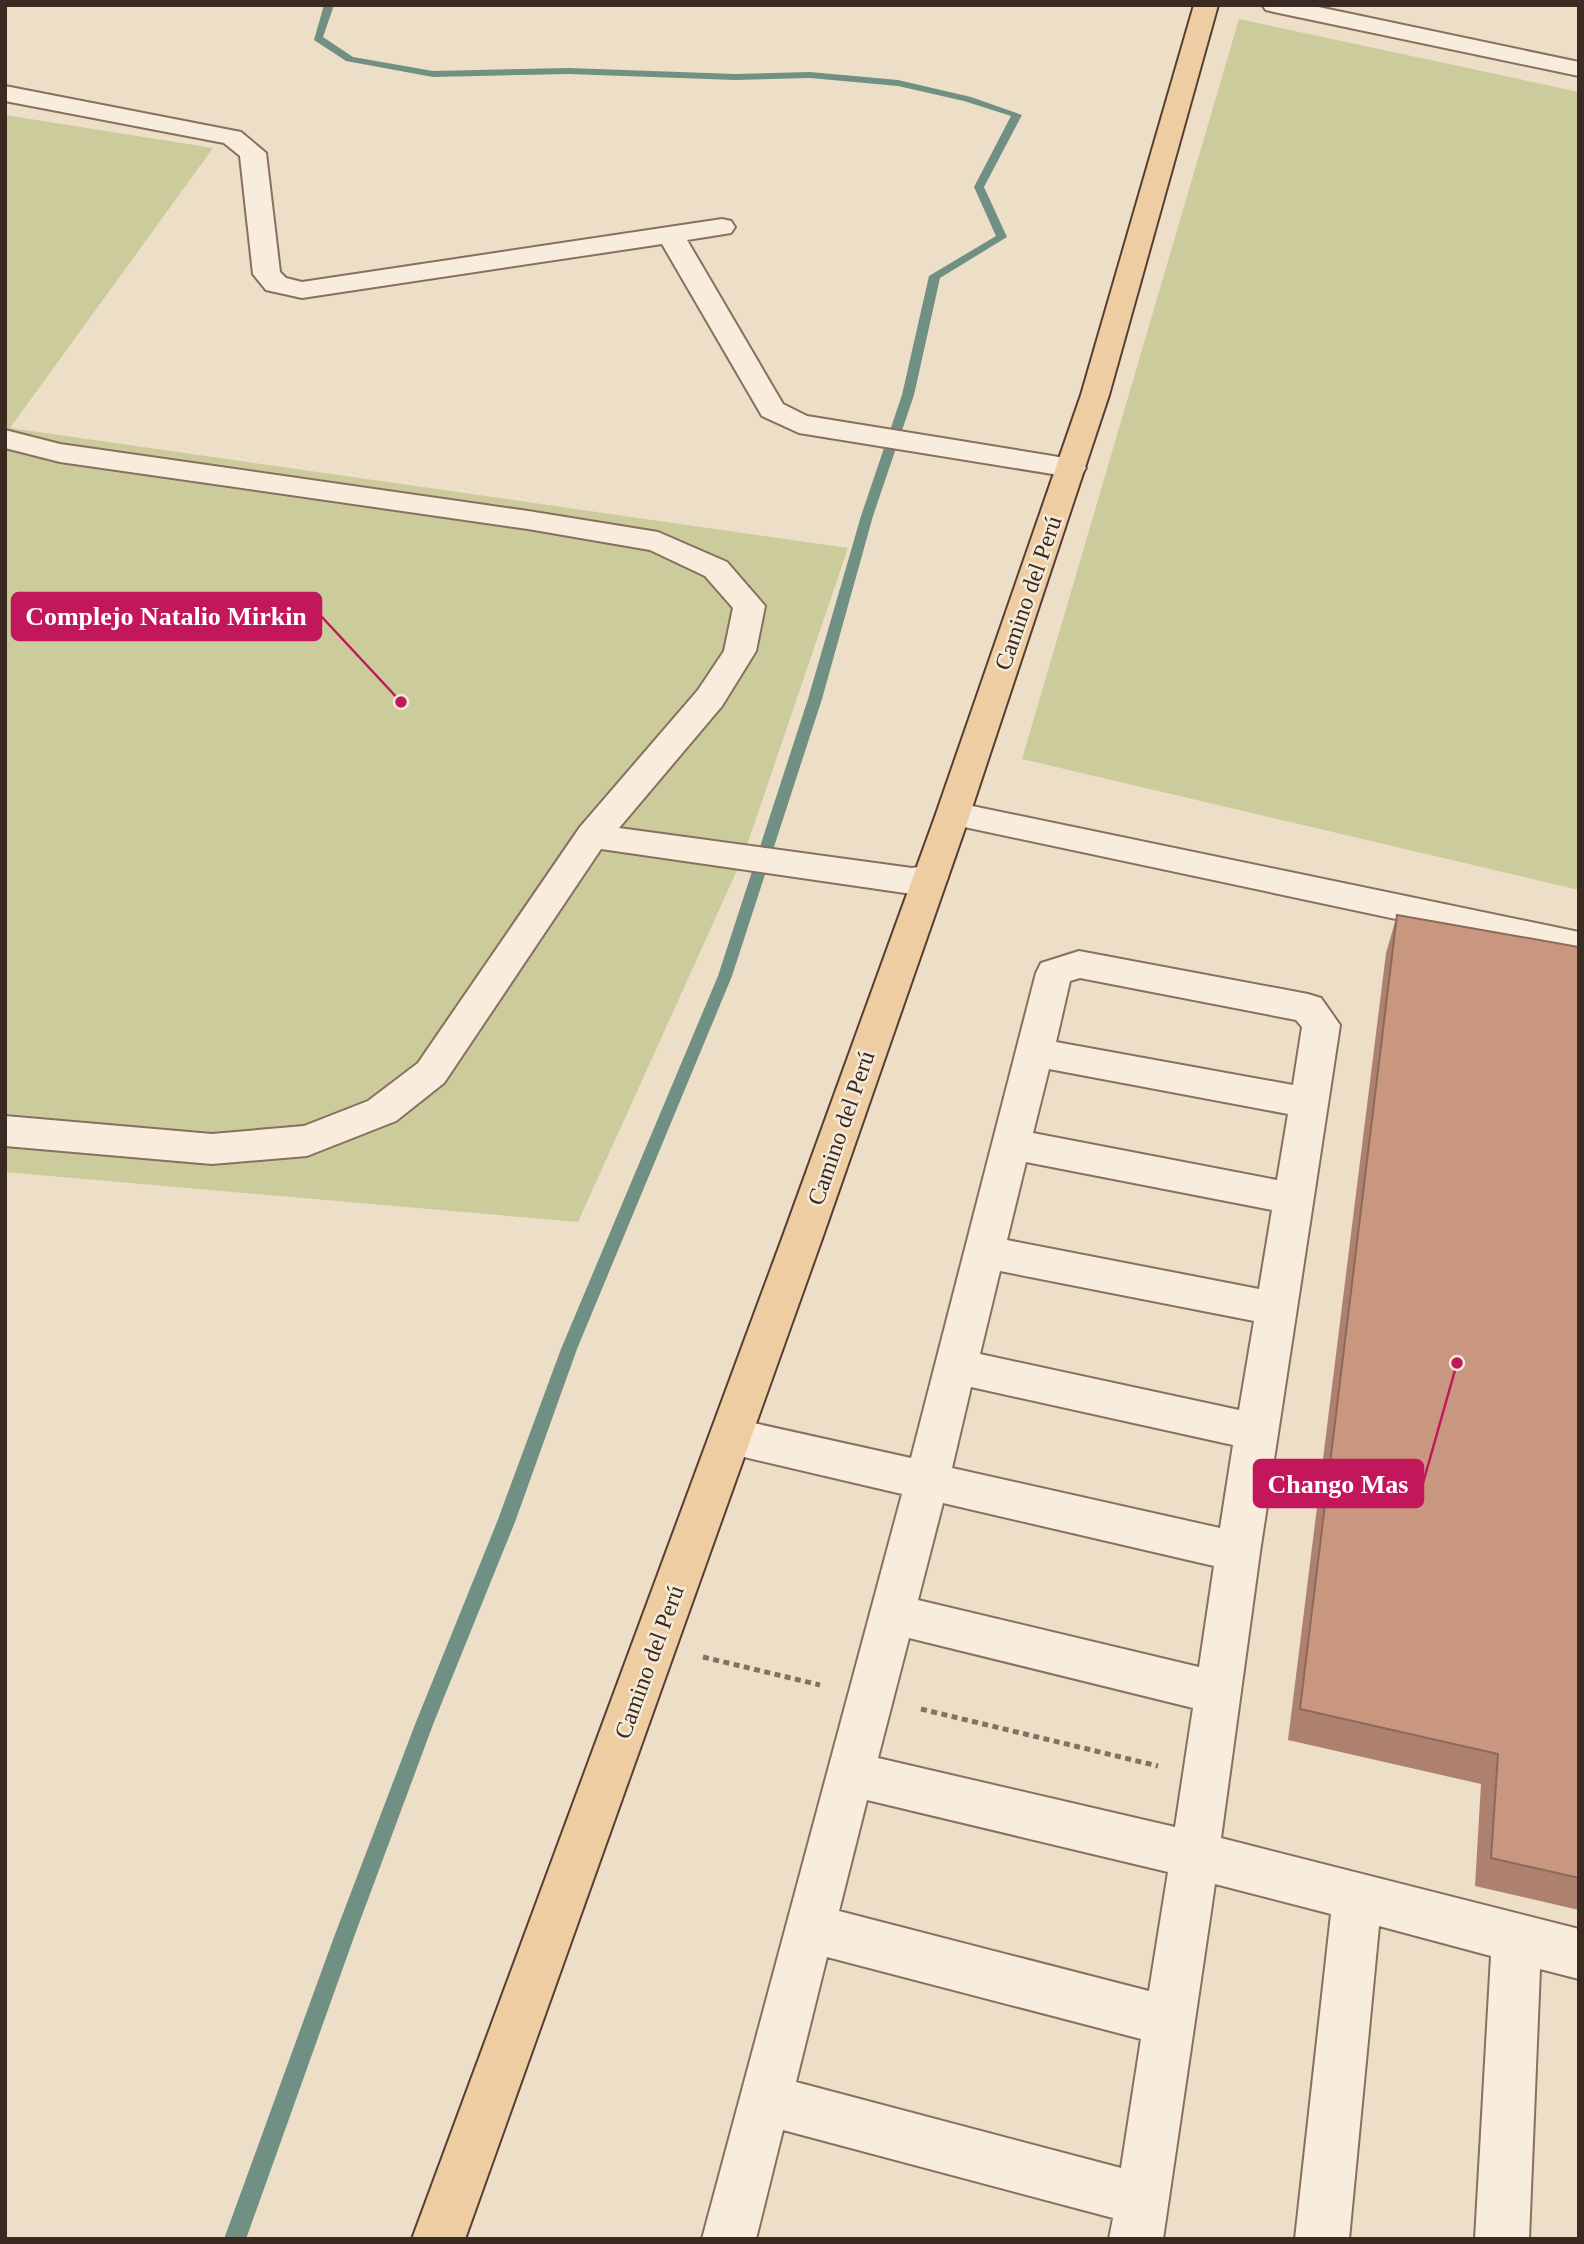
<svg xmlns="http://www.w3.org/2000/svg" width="1584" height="2244" viewBox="0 0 1584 2244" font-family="Georgia,serif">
<rect width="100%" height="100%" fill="#eddec8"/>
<path fill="#cbcb9c" d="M1239,19L1579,92V890L1022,759Z
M5,115L213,148L10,428L848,548L743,857L578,1222L5,1172Z"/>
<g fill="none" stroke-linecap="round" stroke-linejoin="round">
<path fill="#709084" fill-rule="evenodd" d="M324,5H334L323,37L353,57L433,71L569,68L735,74L810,72L898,80L971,97L1022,115L984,187L1007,237L940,278L914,395L873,516L822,699L732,976L577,1349L515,1522L434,1722L354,1937L246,2239H224L334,1937L416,1722L497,1522L561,1349L718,976L808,699L861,516L902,395L929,276L996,236L974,187L1011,116L964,101L898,86L810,78L735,80L569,74L433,77L346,61L314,40Z"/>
<g stroke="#886f5e" stroke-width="4">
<path id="minor" d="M1262,5H1309L1579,62V76L1274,12L1266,10Z
M5,86L241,132L266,153L280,272L286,278L302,282L722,219L731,221L735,227L731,233L687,240L783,404L807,416L1071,459L1082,462L1086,468L1082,474L1071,477L799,433L762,416L662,244L302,298L266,290L253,274L240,156L224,143L5,101Z
M5,430L60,444L528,511L658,532L727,562L765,606L756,651L722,706L619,828L912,868L930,865L942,869L948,878L942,887L912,894L601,849L444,1083L396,1121L307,1156L212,1164L5,1146V1116L212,1134L304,1126L368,1101L418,1063L580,827L698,690L724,651L733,608L705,576L650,550L528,529L60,462L5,448Z
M953,802L1579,932V958L941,822L936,814L941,806Z
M1079,951L1308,994L1321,998L1340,1025L1260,1552L1221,1838L1579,1929V1979L1540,1969L1529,2239H1475L1491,1956L1379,1926L1349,2239H1295L1331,1914L1215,1884L1163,2239H1109L1113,2218L783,2130L756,2239H702L902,1494L731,1454L716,1449L710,1436L716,1423L731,1418L911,1458L1036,973L1041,963ZM1080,978L1296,1020L1302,1027L1293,1085L1056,1042L1070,981ZM1049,1069L1288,1114L1277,1180L1033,1133ZM1026,1162L1272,1210L1259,1289L1007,1240ZM1000,1271L1254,1321L1239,1410L980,1354ZM971,1387L1233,1445L1220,1528L952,1468ZM943,1503L1214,1566L1199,1667L918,1600ZM909,1638L1193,1708L1175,1827L878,1758ZM867,1800L1168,1872L1149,1991L839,1911ZM827,1957L1141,2039L1121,2168L796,2082Z"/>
</g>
<g stroke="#573e32" stroke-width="4">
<path id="major" d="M1194,5H1218L1109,395L970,814L823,1236L465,2239H412L783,1236L936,814L1081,395Z"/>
</g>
<path stroke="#886f5e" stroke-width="5" stroke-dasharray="6 4.5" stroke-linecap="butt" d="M703,1657L820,1685
M921,1709L1158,1766"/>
<use href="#minor" fill="#f8ecdc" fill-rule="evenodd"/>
<use href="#major" fill="#eecda3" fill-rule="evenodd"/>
</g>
<path fill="#ad816e" d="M1397,915L1579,947V1910L1475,1886L1481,1784L1288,1740L1386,953Z"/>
<path fill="#c99680" stroke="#8d695a" stroke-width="2" d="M1397,915L1579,947V1878L1491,1858L1498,1754L1300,1709Z"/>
<g text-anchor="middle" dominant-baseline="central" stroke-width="5" stroke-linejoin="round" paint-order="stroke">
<g font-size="24" fill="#3a2a21" stroke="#f5e9d8">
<text transform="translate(1028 593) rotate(-71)">Camino del Perú</text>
<text transform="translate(841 1128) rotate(-71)">Camino del Perú</text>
<text transform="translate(649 1662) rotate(-70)">Camino del Perú</text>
</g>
</g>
<path fill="none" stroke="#c2185b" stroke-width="2.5" d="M401 702L321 616M1457 1363L1423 1483"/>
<g fill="#c2185b" stroke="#f5e9d8" stroke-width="2.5">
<circle cx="401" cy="702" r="7"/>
<circle cx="1457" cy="1363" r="7"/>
</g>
<g fill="#c2185b" stroke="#c2185b" stroke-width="2.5">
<rect x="12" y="593" width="309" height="47" rx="7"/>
<rect x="1254" y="1460" width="169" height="47" rx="7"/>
</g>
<g font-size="26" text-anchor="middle" font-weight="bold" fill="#fff">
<text x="166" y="625">Complejo Natalio Mirkin</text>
<text x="1338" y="1493">Chango Mas</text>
</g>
<rect width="1584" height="2244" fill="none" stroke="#3a2a21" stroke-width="14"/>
</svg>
